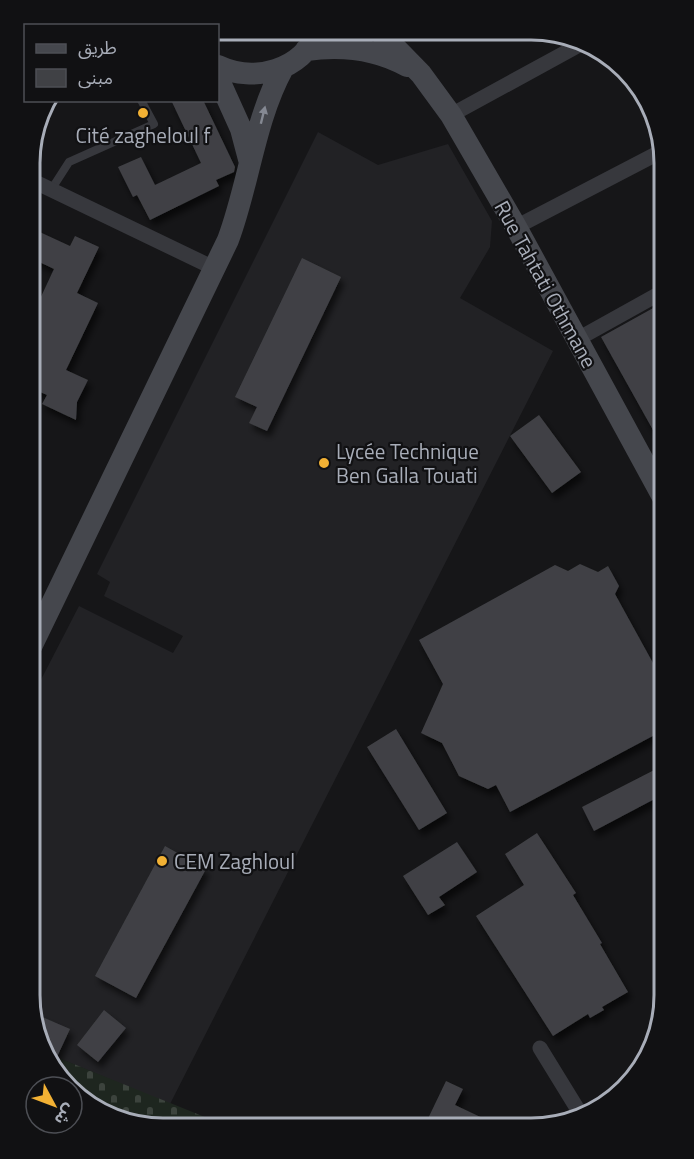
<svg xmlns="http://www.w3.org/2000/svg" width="694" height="1159" viewBox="0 0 694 1159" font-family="'Titillium Web','Noto Sans Arabic',sans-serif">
<defs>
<pattern id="cemetery-stones" width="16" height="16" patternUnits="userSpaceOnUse" patternTransform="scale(1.5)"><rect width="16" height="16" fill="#1e261f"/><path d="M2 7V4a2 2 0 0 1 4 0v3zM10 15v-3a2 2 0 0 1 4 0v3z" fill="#3c433d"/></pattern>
<filter id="shadow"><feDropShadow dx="3.5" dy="6" stdDeviation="3" flood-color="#0009"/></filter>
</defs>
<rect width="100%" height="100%" fill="#161618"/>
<path fill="#222225" d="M318,132L378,165L448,144L492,221L490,247L460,298L553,351L170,1104L44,1052L40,1047L30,996V701L79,606L173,653L183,636L104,596L110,582L97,574Z"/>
<path fill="url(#cemetery-stones)" d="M44,1052L232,1128H145L82,1101Z"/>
<path fill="#404145" filter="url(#shadow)" d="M171,100H203L235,167L234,172L216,180L219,186L150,220L137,195L133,197L118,167L141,157L155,185L201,163Z
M31,228L70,246L75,236L99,247L77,293L98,303L66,370L88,380L77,402L76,420L42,404L47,395L31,388V318L54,269L31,258Z
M302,258L341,277L267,431L249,423L257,407L235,397Z
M664,302V424L653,430L601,337Z
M539,415L581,472L552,493L510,436Z
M580,564L598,572L608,566L619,586L615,594L664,683V730L510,812L496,785L488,789L459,776L442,743L421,733L443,684L419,640L555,565L568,571Z
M396,729L447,813L419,830L367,747Z
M664,765V794L594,831L582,807Z
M537,833L576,893L573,895L602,943L600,944L628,992L602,1007L604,1010L590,1018L588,1014L553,1036L476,916L524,885L505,854Z
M457,842L477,872L439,897L445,905L428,915L403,876Z
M165,846L206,869L136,998L95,976Z
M104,1010L126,1028L98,1062L77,1045Z
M33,1013L70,1029L56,1059L46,1055L40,1047Z
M446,1081L463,1089L455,1105L506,1129H423Z"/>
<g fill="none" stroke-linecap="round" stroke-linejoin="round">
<path stroke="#37383d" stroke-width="8" d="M51,190L69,162L154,124L141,100"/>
<path stroke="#37383d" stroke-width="15" d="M451,115L581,44
M31,180L216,269
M516,227L662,151
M576,340L664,291
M540,1048L583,1118"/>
<path stroke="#45474d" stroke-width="22" d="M379,31L421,74L451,115L516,227L664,499
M306,50C342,45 375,48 407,66
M218,66C254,83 302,71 318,31
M218,78L241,129L250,163
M30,649L228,240C249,184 254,121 283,68"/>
</g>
<defs><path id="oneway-solid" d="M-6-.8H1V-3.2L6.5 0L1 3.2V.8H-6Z" transform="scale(1.5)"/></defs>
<use fill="#858993" href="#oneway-solid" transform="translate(263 115) rotate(-76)"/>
<g fill="#f2b134" stroke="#111113" stroke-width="2">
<circle cx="143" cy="113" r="6"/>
<circle cx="324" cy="463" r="6"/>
<circle cx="162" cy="861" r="6"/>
</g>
<g text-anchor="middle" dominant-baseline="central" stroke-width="4.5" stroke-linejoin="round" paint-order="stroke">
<g font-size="21" fill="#a8adb8" stroke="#111113" text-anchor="start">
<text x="143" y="135" text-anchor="middle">Cité zagheloul f</text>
<text x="336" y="451">Lycée Technique<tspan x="336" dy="24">Ben Galla Touati</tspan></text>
<text x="174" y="861">CEM Zaghloul</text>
</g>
<g font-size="21" fill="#a8adb8" stroke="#111113">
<text transform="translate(546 284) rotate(61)">Rue Tahtati Othmane</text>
</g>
</g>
<path d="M0 0H694V1159H0ZM163 40H531A123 123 0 0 1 654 163V995A123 123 0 0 1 531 1118H163A123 123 0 0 1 40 995V163A123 123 0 0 1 163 40Z" fill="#111113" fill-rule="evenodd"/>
<path fill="none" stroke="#a8adb8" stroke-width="3" d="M163 40H531A123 123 0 0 1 654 163V995A123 123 0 0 1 531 1118H163A123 123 0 0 1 40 995V163A123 123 0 0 1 163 40Z"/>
<rect x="24" y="24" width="195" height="78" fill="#111113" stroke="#4d4f55" stroke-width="1.5"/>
<rect x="36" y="44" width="30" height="9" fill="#45474d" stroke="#4d4f55" stroke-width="1.5"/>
<text x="78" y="54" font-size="18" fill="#a8adb8">طريق</text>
<rect x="36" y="69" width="30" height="18" fill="#404145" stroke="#4d4f55" stroke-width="1.5"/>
<text x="78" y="84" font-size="18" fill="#a8adb8">مبنى</text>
<g transform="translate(54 1105) rotate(131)"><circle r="28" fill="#111113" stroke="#4d4f55" stroke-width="1.5"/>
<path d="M0-4.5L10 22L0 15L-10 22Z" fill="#f2b134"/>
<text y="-9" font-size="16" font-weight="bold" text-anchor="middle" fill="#a8adb8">ش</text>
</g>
</svg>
